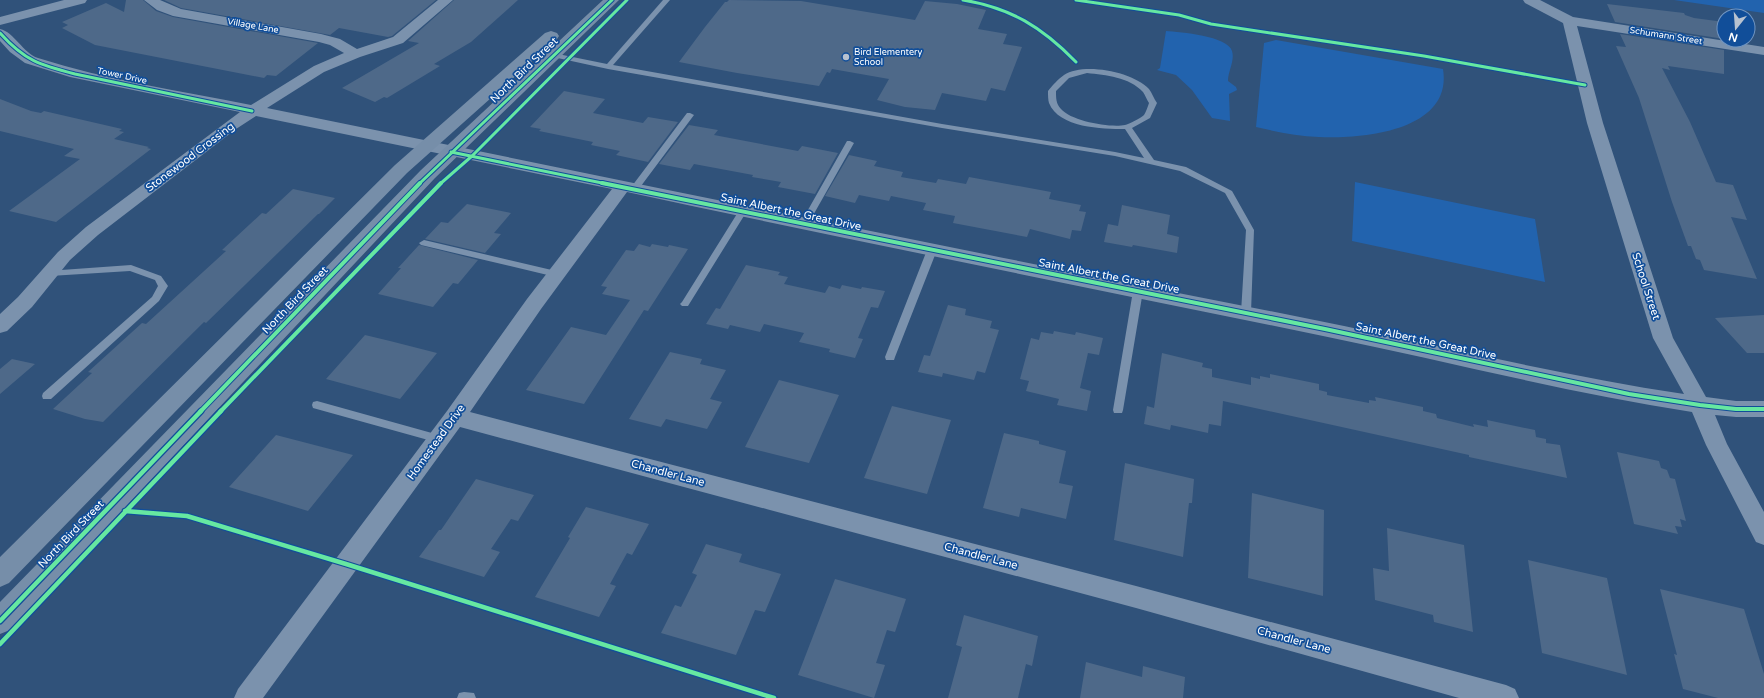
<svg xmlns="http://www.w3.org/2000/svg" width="1764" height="698" viewBox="0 0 1764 698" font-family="'Varela Round',sans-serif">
<rect width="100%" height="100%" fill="#30527a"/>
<path fill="#2263ae" d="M1674,0H1764V13Z
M1166,31C1180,32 1228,36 1232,51C1235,61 1228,71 1228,81L1236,87L1237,90L1229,94L1230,121L1212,118L1192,90L1176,75L1157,70L1160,68Z
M1276,40L1443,69C1453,131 1362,139 1319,137C1298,136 1277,132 1256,127L1264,43Z
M1355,182L1535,219L1545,282L1352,241Z"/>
<path fill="#4e6989" d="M126,0H143L156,11L173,17L318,43L276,76L267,75L264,78L95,45L62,28L68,25L62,22L106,3L124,12Z
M164,0H436L392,36L388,37L339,28L330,35L181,8Z
M454,0H518L471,42L434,64L440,66L387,98L384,97L375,102L342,88L419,43L408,41Z
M729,0L801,1L915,20L925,1L957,4L986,10L978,29L1007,34L1003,44L1022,47L1005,91L991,88L986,101L942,93L935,110L905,107L877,100L889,79L832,69L830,73L827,72L819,86L737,73L679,62L705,27L725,2H727Z
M1607,4L1684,13L1685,15L1694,18L1724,22V39L1615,22Z
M1620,34L1724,50V74L1668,66L1670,70L1662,68L1690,122L1716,182L1733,185L1747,220L1731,217L1757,279L1704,270L1700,260L1696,259L1691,246H1688L1672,202L1639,98L1616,46L1626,47Z
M564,91L605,99L593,113L643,123L648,117L678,122L648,162L616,155L620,151L591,145L593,142L539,131L541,129L530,127Z
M0,99L31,111L41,113L44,111L122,129L119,131L124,132L114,139L149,147L147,148L151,149L56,222L9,211L80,159L64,156L74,149L0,131Z
M689,125L718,130L714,135L798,151L802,146L838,153L815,194L778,187L781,182L752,177L753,175L694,164L690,170L659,164Z
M849,155L877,161L874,166L903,172L901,177L936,183L938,179L966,184L969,177L1051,192L1049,199L1081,205L1079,211L1086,212L1081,231L1072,230L1070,239L1030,229L1027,237L953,223L955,216L923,210L926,203L891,196L889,201L859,195L855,203L825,196Z
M293,189L335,198L319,214H318L206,323L204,322L103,422L85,419L53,409L92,373L88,372L142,323L146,324L226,251L222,250L262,213L266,214Z
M467,204L511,213L494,233L501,234L485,253L425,239L441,222L448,223Z
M1122,205L1170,215L1167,234L1179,237L1177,253L1133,245L1132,247L1104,242L1108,224L1118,226Z
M639,244L650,247L652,244L668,247L669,245L688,249L648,311L644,310L584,404L526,390L571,327L606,335L630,300L602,294L607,287L601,286L626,250L634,251Z
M419,245L478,260L458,284L453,283L433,307L378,294L401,268H398Z
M746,265L780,272L778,275L788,277L784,284L825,293L829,286L840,289L842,285L861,289L862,287L885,291L878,308L871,307L858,338L863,339L855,358L829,352L830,349L799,342L804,333L764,324L760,332L730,325L728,329L706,324L716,308L720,309Z
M948,305L966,309L965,315L992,321L990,328L999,330L985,373L977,371L974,380L943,373L942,377L918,372L924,355L930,356Z
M1764,315V353H1747L1715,318Z
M1054,331L1075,335L1076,332L1103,338L1099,355L1088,353L1080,388L1091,391L1087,411L1057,405L1059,399L1026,391L1029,381L1020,379L1031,338L1039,340L1041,332L1053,334Z
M365,335L390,341L437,353L400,399L326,379Z
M670,352L702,359L700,364L726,370L710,399L722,402L707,429L666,419L661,427L629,419Z
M1162,353L1203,363L1202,367L1212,369V377L1251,385V377L1260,379V376L1270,378V374L1319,384V390L1327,392V395L1369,403V400L1376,401L1375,397L1423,407V411L1436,414L1437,418L1474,427L1473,424L1488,427L1487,420L1535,430L1536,437L1546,439V443L1560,445L1567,478L1469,457V455L1223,401L1221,426L1209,424L1208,433L1171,425L1170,430L1144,424L1147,406L1154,408Z
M12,359L35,364L0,394V369Z
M779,380L839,395L809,463L745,447Z
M892,406L951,420L927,494L864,478Z
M1004,433L1039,441V444L1066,451L1059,483L1073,486L1066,519L1021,508L1019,517L983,508Z
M276,435L353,455L308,511L229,487Z
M1617,452L1659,461L1661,468L1667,470L1670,478L1675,479L1686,521L1680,519L1682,527L1675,526L1678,534L1634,524Z
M1125,463L1194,479L1192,503H1189L1183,557L1114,540Z
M476,479L534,495L518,521L511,519L491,549L500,552L484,577L419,557L439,530H441Z
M1252,493L1324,510L1323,596L1248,578Z
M586,507L649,524L632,555L627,553L610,584L616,586L599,617L535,597L570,538L568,537Z
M1387,528L1464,545L1473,632L1434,622L1433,615L1375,600L1373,568L1389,571Z
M706,544L742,554L739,562L781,574L765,612L755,610L736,655L661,633L675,605L681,607L697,575L692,573Z
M1528,560L1607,578L1627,675L1542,653Z
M835,579L906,599L895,632L887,630L876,663L885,665L874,698L798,675Z
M1660,589L1744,609L1764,674V698H1718L1683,689L1674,654L1677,655Z
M964,615L1038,636L1032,666L1026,664L1018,698H948L962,647L956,645Z
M1086,662L1142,677L1143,666L1185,677L1183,698H1080Z"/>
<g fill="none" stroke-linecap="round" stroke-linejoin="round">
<path fill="#7b92ad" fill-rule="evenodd" d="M663,0H670L613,65L942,124L1115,152L1144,158L1125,129C1102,129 1059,128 1049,103C1048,100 1048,95 1048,91C1052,86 1058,79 1064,75C1084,62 1133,72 1149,89C1152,93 1154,99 1157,103L1150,118L1132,128L1154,160L1186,167L1232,191L1254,230L1251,313L1246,316L1241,313L1246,230L1225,193L1180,171L1115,156L942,128L608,69L553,57L549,55L553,53L607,64ZM1087,73C1106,75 1129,77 1143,92C1145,95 1147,100 1149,103C1148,106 1146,112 1144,115C1141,118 1129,124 1125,125C1110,128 1071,121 1061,109C1056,104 1056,98 1056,91L1069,78Z
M687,113H690L694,115L638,190H632L631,188L632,186Z
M847,141H850L854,143L807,226H801L800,224Z
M743,208L747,211L688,306H682L680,304L682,302L740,209Z
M424,240L556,271L561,274L556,277L421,245L419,243Z
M932,247L937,250L895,357L894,360H886L885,357L927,250Z
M131,265L161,276L168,286L159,301L51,399H43L42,396L43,393L152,297L158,286L155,280L130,271L50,276L45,273L47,271Z
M1138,288L1143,291L1123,410L1122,413H1114L1113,410L1133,291Z
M317,401L439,435L443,436L444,439L443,442L439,443L313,408L312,405L313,402Z
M464,692L474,693L476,698H457L459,693Z"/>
<path fill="#7b92ad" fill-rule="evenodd" d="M64,0H87L85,3L0,25V17Z
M144,0H160L181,9L321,34L340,39L357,49L393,37L438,0H453L403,43L360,57L324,72L267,108C606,177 945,247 1285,314C1418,340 1550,374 1684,394L1653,338L1587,123L1563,23L1525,3L1523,0H1540L1573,17L1764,47V55L1577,26L1603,123L1673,338L1706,397L1736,401H1764V417H1736L1715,415L1727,444L1764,512V545L1756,542L1706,445L1692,412C1568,393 1446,361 1323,336C1091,288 859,242 627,192L541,309L470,412L1136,586L1506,685L1515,689L1519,698H1459L1136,608L460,427L263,698H234L238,689L447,411L527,299L612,189L256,116L236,129L98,235L70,260L32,307L7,331L0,333V314L18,297L58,252L86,227L240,112L70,77L25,63L10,52L0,41V29C14,32 23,53 38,58C107,80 180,91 251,105L314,66L344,53L330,45L319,42L173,16L157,10Z"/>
<path fill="#768ea9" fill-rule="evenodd" d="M603,0H619L435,178L10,630L0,634V602L421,170Z
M551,31L557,33L559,36L557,39L407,173L9,583L0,587V557L395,165L545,33Z"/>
<g stroke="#114e99" stroke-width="5">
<path id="cycleway-far2" d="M963,0C1011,8 1042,27 1076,62
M1076,0L1179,15L1211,24L1424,56L1585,85
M0,33C25,61 40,65 75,74L252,111
M451,152L607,184
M419,184L612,0
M440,184L472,156L627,0"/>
</g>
<g stroke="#114e99" stroke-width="6">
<path id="cycleway-far1" d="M602,183L1325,329L1629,394L1700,405L1736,409H1764
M200,412L420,183
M220,412L441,183"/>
</g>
<g stroke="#114e99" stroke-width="7">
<path id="cycleway" d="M125,511L187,516L346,564L774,698
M0,621L201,411
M0,644L221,411"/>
</g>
<use href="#cycleway-far2" stroke="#66e7a1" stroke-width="3"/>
<use href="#cycleway-far1" stroke="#66e7a1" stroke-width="4"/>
<use href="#cycleway" stroke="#66e7a1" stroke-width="4.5"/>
</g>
<circle fill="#b7c2d0" stroke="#114e99" stroke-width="1.5" cx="846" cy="57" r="4"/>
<g text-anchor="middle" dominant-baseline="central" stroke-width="3.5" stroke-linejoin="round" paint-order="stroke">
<g font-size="9" fill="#fff" stroke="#114e99">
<text transform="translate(253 26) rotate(10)">Village Lane</text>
<text transform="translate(1666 36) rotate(9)">Schumann Street</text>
<text transform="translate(122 76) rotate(12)">Tower Drive</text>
</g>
<g font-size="9" fill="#fff" stroke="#114e99" text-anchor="start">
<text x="854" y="52">Bird Elementery<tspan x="854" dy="10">School</tspan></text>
</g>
<g font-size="11" fill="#fff" stroke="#114e99">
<text transform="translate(524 70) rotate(-44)">North Bird Street</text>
<text transform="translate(190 157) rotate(-37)">Stonewood Crossing</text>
<text transform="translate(791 212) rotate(12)">Saint Albert the Great Drive</text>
<text transform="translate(1109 276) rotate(11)">Saint Albert the Great Drive</text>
<text transform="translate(1646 286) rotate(72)">School Street</text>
<text transform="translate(295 300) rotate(-46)">North Bird Street</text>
<text transform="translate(1426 341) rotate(12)">Saint Albert the Great Drive</text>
<text transform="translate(436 442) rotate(-54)">Homestead Drive</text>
<text transform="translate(668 473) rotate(15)">Chandler Lane</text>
<text transform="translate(71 534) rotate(-46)">North Bird Street</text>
<text transform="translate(981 556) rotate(15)">Chandler Lane</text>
<text transform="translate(1294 640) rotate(15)">Chandler Lane</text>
</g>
</g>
<g transform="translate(1736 28) rotate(197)"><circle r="19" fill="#114e99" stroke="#7095c2"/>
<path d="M0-3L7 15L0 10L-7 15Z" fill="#b7c2d0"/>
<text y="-6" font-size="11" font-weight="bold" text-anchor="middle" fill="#ffffff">N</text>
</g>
</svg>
